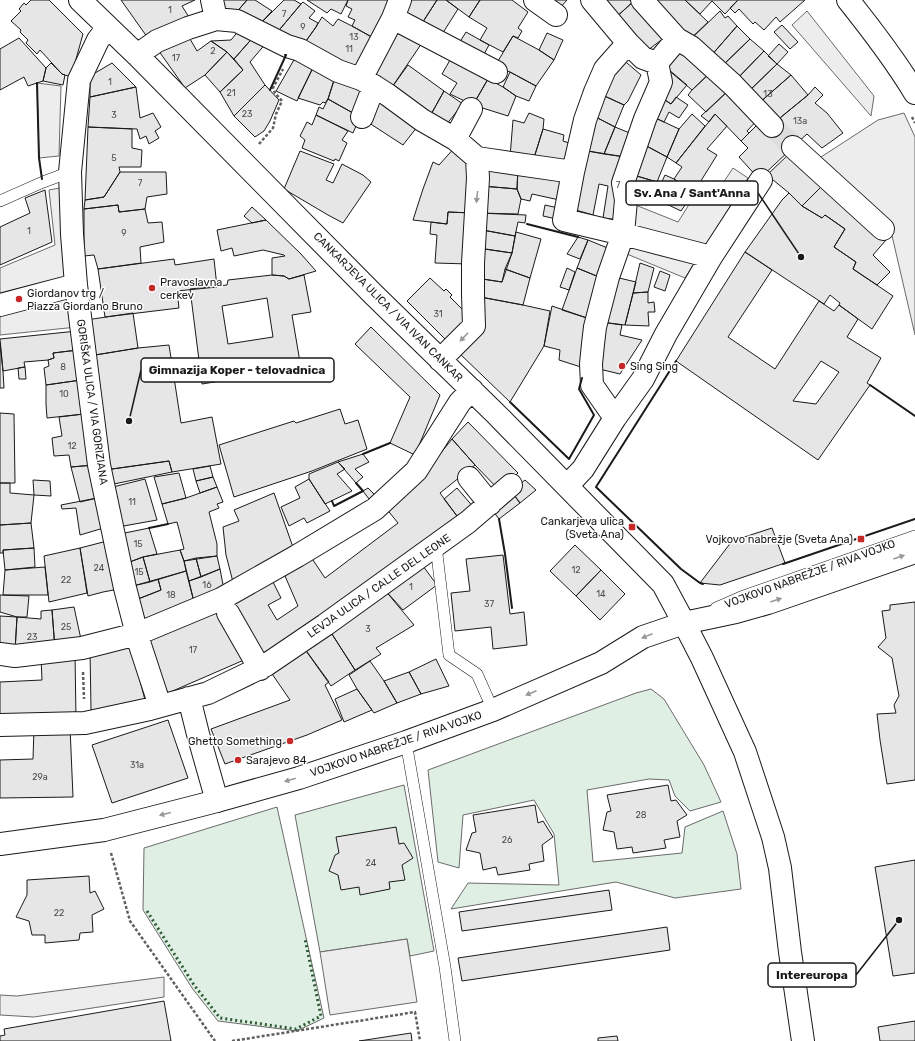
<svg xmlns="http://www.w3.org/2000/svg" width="915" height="1041" viewBox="0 0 915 1041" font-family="Rubik,sans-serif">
<rect width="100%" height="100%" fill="#fff"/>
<path fill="#e0efe3" stroke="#6a6a6a" d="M651,689L664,699L704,765L721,802L690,811L675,796L669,780L649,779L587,790L593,862L682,853L685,827L723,811L737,854L741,889L675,898L616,882L451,909L468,883L559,885L554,834L534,800L463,815L459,868L438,862L428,770L636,693Z
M404,785L434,951L410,956L407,939L320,952L295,815Z
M277,807L324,1018L297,1031L218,1021L192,988L143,910L144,848Z"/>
<path fill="#ededed" stroke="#6a6a6a" d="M807,11L874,96L871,116L792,25Z
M37,83L61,86L59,156L39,158Z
M904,113L915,137V335L890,227L818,159L878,120Z
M733,168L748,178L685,278L622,252L628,202L678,222L695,195L709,204Z
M65,187L77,327L0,335V268L55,245L49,190Z
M407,939L417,1002L330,1015L320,952Z
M164,977V997L34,1017L0,1015V995L17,996Z"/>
<path fill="#e6e6e6" stroke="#1a1a1a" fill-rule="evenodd" d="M31,0H49L83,34L71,77L62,74L40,50L37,54L26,43L28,40L20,32L21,30L11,21L21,11L19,9L24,3L26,5Z
M121,0H195L182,6L192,22L150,41Z
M220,0H247L235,14L226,17Z
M247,0H255L272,11L257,27L235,14Z
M284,0H294L301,4L275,35L257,27Z
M307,0H348L341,14L331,9L327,13Z
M348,0H395L377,40L352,26L355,20L348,17L352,9L346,6Z
M404,0H437L419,28L397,16Z
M437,0H446L458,9L439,39L419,28Z
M446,0H480L469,17Z
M480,0H512L528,12L518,28L522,31L518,38L513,36L503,52L480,40L487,28L469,17Z
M548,0H567L559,9Z
M598,0H635L613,20Z
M635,0L668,35L644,53L613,20Z
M654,0H685L708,22L687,42Z
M685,0H738L725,14L712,1L700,14Z
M738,0H805L780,22L776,17L764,30L755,22L753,24L739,9L735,13L730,8Z
M303,2L315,11L309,18L318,23L316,27L301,48L275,35L301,4Z
M720,11L725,18L728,16L737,26L710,57L691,39Z
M322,17L333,26L338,19L352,26L377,40L355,73L301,48L316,27Z
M395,21L426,37L390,90L370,76Z
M782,25L798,42L790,49L774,32Z
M737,26L750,39L720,68L710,57Z
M241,28L256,34L234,59L227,52L211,41L231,40Z
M186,32L197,51L211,41L227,52L205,75L185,88L156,47Z
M466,32L489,45L482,58L458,45Z
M547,33L563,40L554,60L539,50Z
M256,34L267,42L250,62L265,85L234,116L220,92L243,70L234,59Z
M513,36L539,50L554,60L536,86L510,72L495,66Z
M19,38L46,68L43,81L28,86L24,77L0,90V49Z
M750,39L764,51L735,81L720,68Z
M779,44L788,52L777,64L768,56Z
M686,47L712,71L692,90L666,68Z
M299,51L316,61L297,101L276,91Z
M764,51L777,64L747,93L735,81Z
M227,52L243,70L220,92L205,75Z
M454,53L488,79L473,105L450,94L457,83L442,74Z
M620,57L641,75L628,101L624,105L598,93Z
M51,63L62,74L65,75L63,85L43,81L46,68Z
M112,63L136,87L90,97V76Z
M315,64L336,74L328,99L325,103L323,102L320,105L298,98Z
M777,64L791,75L758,104L747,93Z
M408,65L444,91L429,118L390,90Z
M668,69L687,85L671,104L659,96Z
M712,71L730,89L706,112L688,95L692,90Z
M510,72L536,86L529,101L516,96L503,87Z
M336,74L370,88L360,117L328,99Z
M791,75L808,95L775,122L758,104Z
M488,79L503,87L516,96L508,116L473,105Z
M265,85L279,100L270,121L264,131L255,137L234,116Z
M136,87L140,118L153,113L161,127L155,131L159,138L149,144L146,136L140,139L137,129L88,127L90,97Z
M815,87L823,95L815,103L827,113L843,133L822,148L807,134L796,144L775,122L808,95Z
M730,89L759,118L747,131L749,133L741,141L715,114L709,122L701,116Z
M376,90L421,122L403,145L363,119Z
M444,91L463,104L445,126L429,118Z
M598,93L624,105L615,127L590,114Z
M659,96L671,104L676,97L688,105L679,118L669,112L664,122L651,116Z
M328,99L360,117L353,133L316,115L319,107L323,109Z
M529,113L544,119L543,129L533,161L510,157L513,120L524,123Z
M590,114L615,127L604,154L582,150Z
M692,114L705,126L676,163L667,157L679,129Z
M715,114L727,126L707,149L717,155L694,192L674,179L682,167L676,163Z
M316,115L348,131L342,140L347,143L339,161L335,159L334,161L302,148L305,140L300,136L307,122L312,125Z
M651,116L679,129L667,157L641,143Z
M761,121L790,150L759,179L739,157L748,148L741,141Z
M775,122L796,144L790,150L769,130Z
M88,127L132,129V148L142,150L141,167H119L120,172L104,197L85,200Z
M615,127L637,136L625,157L604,154Z
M543,129L564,135L563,141L575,145L568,169L533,161Z
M641,143L667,157L657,182L630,174Z
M457,145L473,169L472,213L448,212L447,224L413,220L423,189L433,162L439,165Z
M582,150L625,157L620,220L603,218L608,186L599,184L593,215L569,208Z
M300,151L334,164L326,180L333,183L342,164L363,175L371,182L343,223L328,215L284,189Z
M790,153L824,184L802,206L789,193L767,175Z
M482,167L518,169L517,189L482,186Z
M518,167L569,176L564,201L532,194L530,201L521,199L517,189Z
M120,172H166L167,194L147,197L145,209L119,212L118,205L84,209L85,200L104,197Z
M630,174L657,182L647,205L628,198Z
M665,175L674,179L694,192L681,211L654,198Z
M824,184L886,240L873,255L890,272L877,285L853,269L856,262L834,247L845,229L825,215L822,218L802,206Z
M482,186L517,189L521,199L518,214L478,213Z
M45,190L52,242L0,265V227L30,213L25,198Z
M789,193L802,206L822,218L825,215L845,229L834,247L856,262L853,269L893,296L872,329L839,305L840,303L830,295L824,304L745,252L782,200Z
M118,205L119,212L145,209L148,223L162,222L164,242L140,247L141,263L98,269L94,255L84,256V209Z
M545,205L563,209L561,220L543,216Z
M252,207L266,220L252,223L244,216Z
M448,212L472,213L469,264L435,263L437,235L430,234L431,222L447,224Z
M478,213L526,215L525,223L518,222L515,236L477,229Z
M266,220L301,254L316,271L289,279L284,276L272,275V258L285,256L284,255L263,250L234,256L232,248L221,251L217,230Z
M477,229L515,236L512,253L478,248Z
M516,232L541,239L530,278L505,269L512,253Z
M578,237L588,240L580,259L567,254Z
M588,240L615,251L604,279L577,268Z
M478,248L512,253L502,282L476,278Z
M745,252L772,270L728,337L775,369L819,301L834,311L839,305L858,319L847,337L881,358L867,383L870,385L818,460L676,361ZM821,361L839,372L816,404L793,401Z
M174,259L175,265L214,259L217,287L177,291L179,308L105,317L98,269Z
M640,263L654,268L648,292L633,293Z
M567,268L575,272L569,290L560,287Z
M577,268L604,279L593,320L562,310Z
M505,269L530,278L523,305L475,296L476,278L502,282Z
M660,271L670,275L665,291L654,287Z
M272,275L284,276L289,279L304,275L311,312L292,315L301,368L202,384L190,289L227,285L228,280ZM267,298L273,337L228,344L222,306Z
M615,277L636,282L625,325L601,322Z
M430,278L444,291L446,289L452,295L450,297L472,319L449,343L407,301Z
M648,292V303L654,302L655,312H648L649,326L625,325L633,293Z
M475,296L523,305L550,311L544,346L510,402L459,353Z
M552,306L593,320L584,368L559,360L560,350L544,346Z
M133,313L138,348L89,356L86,320Z
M601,322L622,325L620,335L642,340L620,374L595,368Z
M371,327L440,395L415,455L390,443L410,397L355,344Z
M77,331L78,350L53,353L54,358L48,360L24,362L25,367L3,371L0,339Z
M0,343L3,371L4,388H0Z
M169,345L181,423L212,417L221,464L172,472L169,461L105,470L89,356L138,348Z
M78,350L81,380L46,385L44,368L49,366L48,360L54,358L53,353Z
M25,367L26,379H19L18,368Z
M81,380L84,414L47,418L46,404V385Z
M340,409L345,424L358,420L367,449L312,471L234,497L219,445L294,421L296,423Z
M0,413L14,414L15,483H0Z
M84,414L94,465L71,467L69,455L54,456L52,438L62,436L59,417Z
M468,422L518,473L500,491L475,465L452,439Z
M452,439L475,465L440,493L460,520L265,661L229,601L270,576L281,598L268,605L277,620L298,606L285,576L311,557L325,578L398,523L385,507L435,460Z
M363,454L369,462L355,469L363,477L356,483L338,462Z
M169,461L172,472L109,485L105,470Z
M338,462L345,469L337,474L352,491L325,504L309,479V474Z
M94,465L102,497L80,502L71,467Z
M210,466L213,477L196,481L193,469Z
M179,473L186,498L162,504L154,477Z
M213,477L217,487L200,493L196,481Z
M145,479L157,520L118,527L109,488Z
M309,479L330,511L307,523L304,518L289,526L281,507L300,498L295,487Z
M33,480L50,481L51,496L34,495Z
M525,480L536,490L520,503L511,491Z
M0,483H10V493L34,495L31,523L0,525Z
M217,487L223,502L217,504L219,508L209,512L217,544V556L184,561L180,550L184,549L177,522L168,524L162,504L186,498Z
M368,488L378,498L372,503L363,491Z
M457,488L475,509L460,520L444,499Z
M511,491L520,503L499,519L490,507Z
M274,493L295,553L233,582L226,555L223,527L239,521L234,510Z
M102,497L107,527L80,535L76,508L62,509L61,505Z
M31,523L34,548L3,550V553H0V525Z
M149,528L157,554L143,557L127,563L120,534Z
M772,528L785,563L720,585L700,583L732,541Z
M111,540L119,589L103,592L88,596L80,548Z
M575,545L601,570L576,596L550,571Z
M34,548L35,567L5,570L3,550Z
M80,548L87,593L49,602L44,556Z
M180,550L184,561L186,571L150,582L143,557Z
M503,555L510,614L524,612L527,645L493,649L491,627L455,631L451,593L470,591L466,559Z
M217,556L220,569L201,577L196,558Z
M143,557L150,582L133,586L127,563Z
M196,558L201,577L189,581L184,561Z
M420,562L437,585L403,610L384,589Z
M45,567L48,595H3L5,570Z
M220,569L224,590L195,606L189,581Z
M601,570L625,594L600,620L576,596Z
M186,571L195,606L146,625L138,599L161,590L158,579Z
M158,579L161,590L138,599L133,586Z
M384,589L414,625L376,648L381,654L355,670L330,631Z
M0,595L29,596L27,617H17L0,612Z
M915,602V780L887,784L880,740L877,714L896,713L894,705L899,696L892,658L878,647L886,638L882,611L890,610V605Z
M216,605L244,660L168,693L143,640Z
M74,607L82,644L55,649L52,610Z
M52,610L55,649L15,651L17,617L41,619V611Z
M0,616L17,617L15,651L0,649Z
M330,631L355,670L331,686L304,648Z
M129,639L145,700L120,709L91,710L90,650Z
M302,645L329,682L325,685L342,720L307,735L225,764L211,729L290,700L268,668Z
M75,653L76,719L0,721V682L42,680L41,657Z
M436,659L449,686L421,694L409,672Z
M370,661L384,681L397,703L374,713L357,689L349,675Z
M409,672L421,694L397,703L384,681Z
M357,689L372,710L344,722L335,699Z
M168,720L188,778L112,803L92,745Z
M70,727L73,797L0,798V760L33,759L34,728Z
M668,785L671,801L676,800L687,815L677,821L680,837L664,840L666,848L633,853L632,847L617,849L614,832L603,830L607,812L611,811L607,795Z
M535,805L538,823L543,821L553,837L542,845L544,861L529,864L530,870L498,875L496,867L483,870L480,853L466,850L472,833L476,832L473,815Z
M396,827L399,844L404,843L413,858L402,865L405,880L389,882L390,889L360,895L359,887L341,890L338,875L329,871L335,855L339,853L336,837Z
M915,860V973L893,976L875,867Z
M89,876L90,893L95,891L104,909L92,915L93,932L80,933L79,940L45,943V935H32L29,921L16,917L27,895V880Z
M609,890L612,910L462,931L459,912Z
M667,927L670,950L462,981L458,958Z
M164,1001L171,1041H0V1036L5,1035L4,1029Z
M915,1021V1041H880L878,1027Z
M411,1033L412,1041H359Z
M617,1036L618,1041H598V1038Z"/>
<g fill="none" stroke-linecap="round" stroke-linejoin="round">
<path stroke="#ddd" stroke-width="22" stroke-dasharray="22 11" stroke-linecap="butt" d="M772,126L793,147"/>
<g stroke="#1a1a1a" stroke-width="12">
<path id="lane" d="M0,201L43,182L70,172
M436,546L449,655L477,674L493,710
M716,608L741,597L915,536
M406,742L445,967L455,1041"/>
</g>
<g stroke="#1a1a1a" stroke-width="24">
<path id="street" d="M80,0L137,55L373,294L495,413L663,584L684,623
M212,0L216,19
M535,0L556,15
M592,0L628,43L643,58L657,63
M642,0L677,39L691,47L733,85L772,126
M393,18L496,72
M108,27L98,40L79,80L70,172L72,234L76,285L99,465L125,588L139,642L160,706
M628,43L605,69L595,92L585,120L573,172L564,220L623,234L711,257
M137,55L157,41L188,28L216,19L237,21L287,46L300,50L338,71L361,79L374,86L388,95L422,120L455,139L477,158L573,172
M361,79L393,18L400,0
M362,117L374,86
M455,139L471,109
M793,147L883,229
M0,305L76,285
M440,360L474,326L473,295V263L478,178L477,158
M615,418L643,379L666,334L711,257L761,180
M469,478L490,504
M567,486L583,469L615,418L592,385L591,364L593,344L595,327L608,277L623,234L626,200L623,183L645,119L661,82L657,63L677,39
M228,613L260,669
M0,654L15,656L82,648L137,634L221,599L297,556L375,509L416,471L460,402L472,390
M189,698L198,734L217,801
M0,725L85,723L150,709L208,693L266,665L325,625L468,522L511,485"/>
</g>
<g stroke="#1a1a1a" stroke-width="24">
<path id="secondary" d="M848,0C872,30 895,60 915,93
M684,623L702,658L745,752L773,837L780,868L790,952L803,1041
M0,844L104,830L217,801L299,778L406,742L493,710L601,663L643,637L684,623L736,612L768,603L915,552"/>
</g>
<path stroke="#5f5f5f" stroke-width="2.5" stroke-dasharray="3 2" stroke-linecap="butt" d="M912,117L915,123
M259,144L273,128L276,114L282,101L275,93L273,88L283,69
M83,672L84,699
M111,853L130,921L215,1041
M232,1041L415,1012L420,1041"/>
<use href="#lane" stroke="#fff" stroke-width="11"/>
<use href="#street" stroke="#fff" stroke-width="22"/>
<use href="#secondary" stroke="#fff" stroke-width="22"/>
<path stroke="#2b5a34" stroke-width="3" stroke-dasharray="2 3" stroke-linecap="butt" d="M147,911L194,985L220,1018L296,1029L321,1016L305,939"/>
<path stroke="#1a1a1a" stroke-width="2" d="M37,83L39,158L42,179
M270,90L286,55H285
M527,224L578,237
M676,361L596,487L681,569L700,583L703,584
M870,385L915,416
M510,402L569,459L594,415L579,389L582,378
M363,454L390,443
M332,501L334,506L363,491L356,483
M499,519L505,554L512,608
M149,528L168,524
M783,564L915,519"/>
</g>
<defs><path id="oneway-solid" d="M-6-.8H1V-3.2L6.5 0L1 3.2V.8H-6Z"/></defs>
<g fill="#989898">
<use href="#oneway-solid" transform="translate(477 197) rotate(96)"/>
<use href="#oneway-solid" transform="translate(464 337) rotate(134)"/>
<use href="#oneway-solid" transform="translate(899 557) rotate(-19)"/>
<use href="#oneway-solid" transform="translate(776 600) rotate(-19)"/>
<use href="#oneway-solid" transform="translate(647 636) rotate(158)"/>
<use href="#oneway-solid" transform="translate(531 693) rotate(157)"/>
<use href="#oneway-solid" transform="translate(290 780) rotate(164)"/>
<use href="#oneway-solid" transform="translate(165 814) rotate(166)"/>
</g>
<g fill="#c62828" stroke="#fff" stroke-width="1.5">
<circle cx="152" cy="288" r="4"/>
<circle cx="19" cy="299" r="4"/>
<circle cx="622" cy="366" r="4"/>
<rect x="628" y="523" width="8" height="8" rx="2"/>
<rect x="857" y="535" width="8" height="8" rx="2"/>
<circle cx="290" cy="741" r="4"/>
<circle cx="238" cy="760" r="4"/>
</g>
<g text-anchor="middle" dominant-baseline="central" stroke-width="3" stroke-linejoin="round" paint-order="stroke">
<g font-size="9" fill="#4d4d4d">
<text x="170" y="10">1</text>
<text x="284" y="14">7</text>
<text x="303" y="27">9</text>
<text x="354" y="37">13</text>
<text x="349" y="49">11</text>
<text x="213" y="51">2</text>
<text x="176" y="58">17</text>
<text x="110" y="82">1</text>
<text x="231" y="93">21</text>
<text x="768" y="94">13</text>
<text x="247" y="114">23</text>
<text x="114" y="115">3</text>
<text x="800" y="121">13a</text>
<text x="114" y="158">5</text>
<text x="140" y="183">7</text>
<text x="618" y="185">7</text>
<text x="29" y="231">1</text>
<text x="124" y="233">9</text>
<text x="438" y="314">31</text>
<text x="63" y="367">8</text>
<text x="64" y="394">10</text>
<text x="72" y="446">12</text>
<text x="132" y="502">11</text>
<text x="138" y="544">15</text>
<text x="99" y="568">24</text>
<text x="576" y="570">12</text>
<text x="139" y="572">15</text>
<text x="66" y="580">22</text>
<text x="207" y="585">16</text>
<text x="411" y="587">1</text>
<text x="601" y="594">14</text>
<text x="171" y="595">18</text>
<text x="489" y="604">37</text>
<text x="66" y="627">25</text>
<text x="368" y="629">3</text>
<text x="32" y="637">23</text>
<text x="193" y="650">17</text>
<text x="137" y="765">31a</text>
<text x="40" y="777">29a</text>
<text x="641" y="815">28</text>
<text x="507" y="840">26</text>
<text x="371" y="863">24</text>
<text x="59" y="913">22</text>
</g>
<g font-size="11" fill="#1a1a1a" stroke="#fff" text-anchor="start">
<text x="160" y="282">Pravoslavna<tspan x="160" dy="13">cerkev</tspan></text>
<text x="27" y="293">Giordanov trg /<tspan x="27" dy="13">Piazza Giordano Bruno</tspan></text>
<text x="630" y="366">Sing Sing</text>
<text x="624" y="521" text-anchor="end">Cankarjeva ulica<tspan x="624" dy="13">(Sveta Ana)</tspan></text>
<text x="853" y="539" text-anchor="end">Vojkovo nabrežje (Sveta Ana)</text>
<text x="282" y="741" text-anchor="end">Ghetto Something</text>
<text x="246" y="760">Sarajevo 84</text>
</g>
<g font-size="11" fill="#1a1a1a" stroke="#fff">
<text transform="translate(388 307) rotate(45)">CANKARJEVA ULICA / VIA IVAN CANKAR</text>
<text transform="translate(92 402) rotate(82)">GORIŠKA ULICA / VIA GORIZIANA</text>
<text transform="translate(810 574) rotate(-20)">VOJKOVO NABREŽJE / RIVA VOJKO</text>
<text transform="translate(379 586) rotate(-35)">LEVJA ULICA / CALLE DEL LEONE</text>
<text transform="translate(396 744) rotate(-19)">VOJKOVO NABREŽJE / RIVA VOJKO</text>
</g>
</g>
<path fill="none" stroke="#1a1a1a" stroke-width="1.5" d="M801 257L758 193M129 421L141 370M899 920L856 975"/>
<g fill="#1a1a1a" stroke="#fff" stroke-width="1.5">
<circle cx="801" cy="257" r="4"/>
<circle cx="129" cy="421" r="4"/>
<circle cx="899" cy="920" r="4"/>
</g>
<g fill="#fff" stroke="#1a1a1a" stroke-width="1.5">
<rect x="626" y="181" width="132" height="24" rx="4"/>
<rect x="141" y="358" width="193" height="24" rx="4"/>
<rect x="768" y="963" width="88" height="24" rx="4"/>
</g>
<g font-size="12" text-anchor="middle" font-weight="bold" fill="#1a1a1a">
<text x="692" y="197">Sv. Ana / Sant'Anna</text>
<text x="237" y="374">Gimnazija Koper - telovadnica</text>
<text x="812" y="979">Intereuropa</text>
</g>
</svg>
